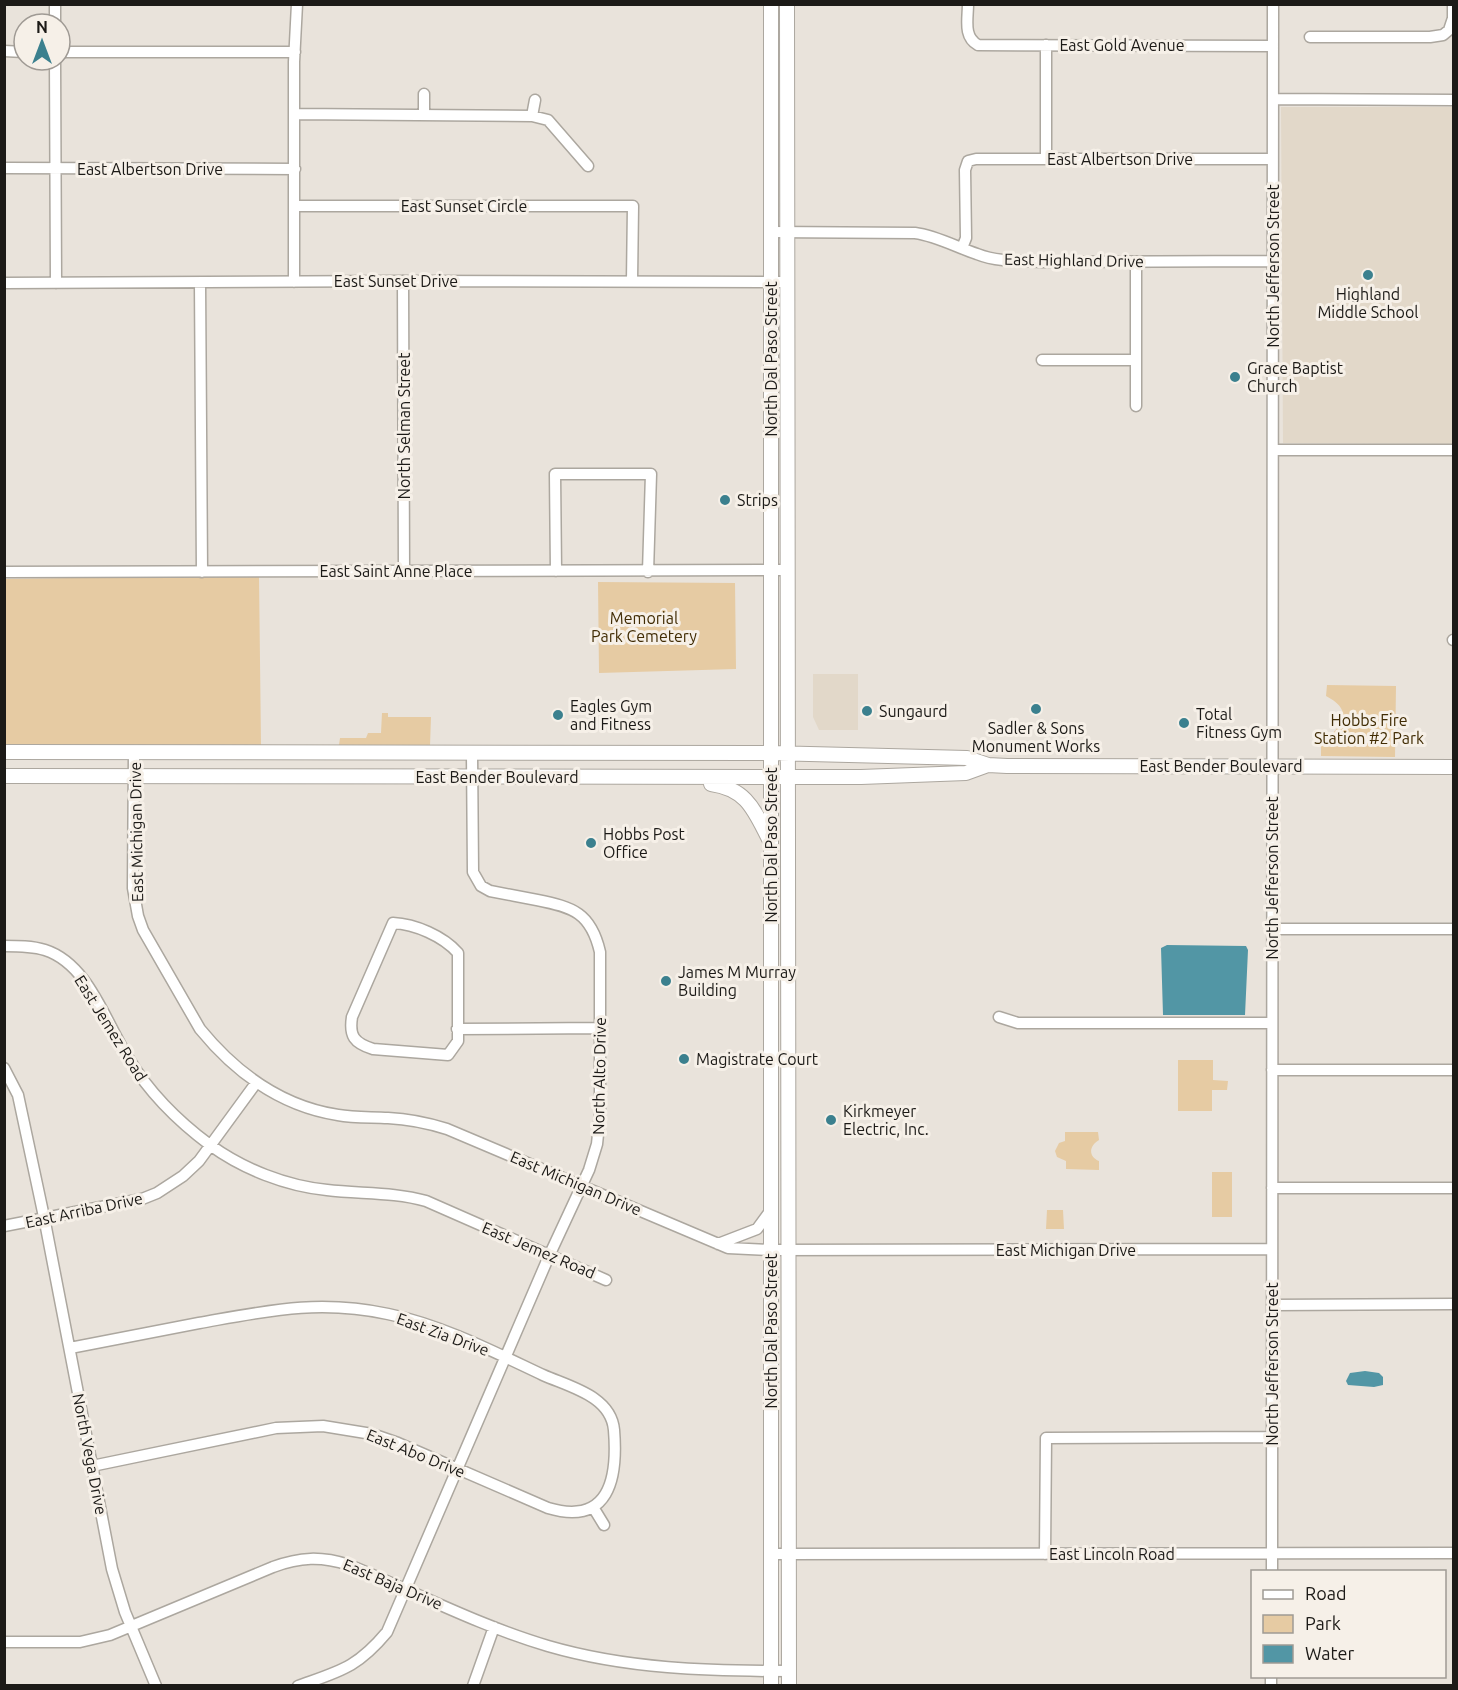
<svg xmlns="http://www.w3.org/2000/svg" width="1458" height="1690" viewBox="0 0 1458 1690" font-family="Ubuntu,sans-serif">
<rect width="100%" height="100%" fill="#e9e3db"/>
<path fill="#e2d8c9" d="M1281,107H1453V444L1283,443Z
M813,674H858V730H819L813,717Z"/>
<path fill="#e6cba3" d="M259,575L261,746H5V579Z
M598,582L735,583L736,669L599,673Z
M1327,685L1396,686L1395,757L1321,756V746C1338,727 1358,713 1326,696Z
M382,713H388V717H431L430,746L339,745L340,738H366L368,733H381Z
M1178,1060H1213V1080L1228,1081L1227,1090H1212V1111H1178Z
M1065,1132H1098L1099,1140C1089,1146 1088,1156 1099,1161V1170L1066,1169V1161L1057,1157L1055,1151L1059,1143L1065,1141Z
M1212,1172H1232V1217H1212Z
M1047,1210H1063L1064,1229H1046Z"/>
<path fill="#5296a5" d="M1167,945L1246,946L1248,950L1245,1015H1163L1161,948Z
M1365,1371L1379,1373L1383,1377V1385L1374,1387L1348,1385L1346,1381L1350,1373Z"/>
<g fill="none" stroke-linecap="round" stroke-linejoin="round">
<g stroke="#aca79f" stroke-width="13">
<path id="minor" d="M968,4C968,19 963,37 978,45L1273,46
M55,24V4
M1449,30L1453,18V4
M1310,37H1430L1443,35L1449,30
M1046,45V159
M4,51L24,52
M60,52H295
M55,60L56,283
M1273,99L1454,100
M294,114L532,116L535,100
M424,115V94
M532,116L548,120L588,166
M4,168L295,169
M295,206H633L632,281
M771,232L915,233C937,236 956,247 977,254C997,262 1021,261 1042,262L1273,261
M962,248L966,238L965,170L968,161L976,159H1273
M403,281L404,571
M294,282V62L297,4
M4,283L403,281L787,282
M200,283L202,572
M1042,360H1136
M1136,406V262
M1273,450H1454
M556,571L555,474H651L648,572
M4,572L788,570
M1453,640H1454
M134,753L133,888L138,916L143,930L200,1029C236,1073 280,1106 338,1115C354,1118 371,1117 388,1118C409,1119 428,1123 447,1129L728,1248L771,1250L1272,1249
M393,923C415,924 443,936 458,953V1041L448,1055L373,1049C354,1043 349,1036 352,1017Z
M1272,929H1454
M4,946C18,946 32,946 45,950C89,964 106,1024 129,1059C149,1092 179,1122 210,1145C243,1169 286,1186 327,1190C360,1194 394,1192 426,1201L606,1280
M999,1017L1018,1023H1272
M457,1029L600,1028
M4,1068L18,1095L44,1217L112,1569L125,1612L156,1686
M1272,1070H1454
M1272,1188H1454
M4,1226L142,1199L157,1193L183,1176L199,1161L256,1083
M718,1244L757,1229L771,1210
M1272,1305L1454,1304
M70,1348C113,1340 156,1331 199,1323C267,1311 318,1299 388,1314C442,1325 494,1352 543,1375C570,1387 611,1396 614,1430C618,1479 609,1526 548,1508L398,1443L372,1434L323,1426L276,1428L92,1466
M593,1507L604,1525
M771,1554L1454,1553
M1045,1554L1046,1438L1272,1437
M1272,1572L1273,4
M4,1642H80L110,1635L273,1567C300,1557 321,1556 349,1565C415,1592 480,1626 548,1646C627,1669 708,1671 789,1671
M1271,1676V1686
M298,1686C340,1671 357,1668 387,1632L549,1256L589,1170L597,1144L600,1115V952C591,913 573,907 537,900C521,897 506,894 490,891L481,886L473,872L472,753
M473,1686L494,1627"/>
</g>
<g stroke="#aca79f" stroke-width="16">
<path id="major" d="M771,4V1686
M787,4L789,1686
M4,752L770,753L967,758L988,765L1007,766L1454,767
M4,776L861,777L966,773L988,765
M711,784C747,789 754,810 769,839"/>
</g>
<use href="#minor" stroke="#fff" stroke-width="10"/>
<use href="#major" stroke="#fff" stroke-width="14"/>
</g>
<g fill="#3b808e" stroke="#f6f0e8" stroke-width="2">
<circle cx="1368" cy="275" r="6"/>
<circle cx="1235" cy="377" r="6"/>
<circle cx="725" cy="500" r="6"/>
<circle cx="1036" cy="709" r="6"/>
<circle cx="867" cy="711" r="6"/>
<circle cx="558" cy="715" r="6"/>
<circle cx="1184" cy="723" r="6"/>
<circle cx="591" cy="843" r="6"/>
<circle cx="666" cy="981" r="6"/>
<circle cx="684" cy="1059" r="6"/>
<circle cx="831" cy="1120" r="6"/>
</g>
<g text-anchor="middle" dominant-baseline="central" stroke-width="6" stroke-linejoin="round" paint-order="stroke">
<g font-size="16" fill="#1c1a17" stroke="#f6f0e8">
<text x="1122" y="45">East Gold Avenue</text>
<text x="1120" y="159">East Albertson Drive</text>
<text x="150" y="169">East Albertson Drive</text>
<text x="464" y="206">East Sunset Circle</text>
<text transform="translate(1074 260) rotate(1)">East Highland Drive</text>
<text transform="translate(1273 266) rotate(-90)">North Jefferson Street</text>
<text x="396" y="281">East Sunset Drive</text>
<text transform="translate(771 359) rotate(-90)">North Dal Paso Street</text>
<text transform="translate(404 426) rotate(-90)">North Selman Street</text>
<text x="396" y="571">East Saint Anne Place</text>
<text x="1221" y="766">East Bender Boulevard</text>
<text x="497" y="777">East Bender Boulevard</text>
<text transform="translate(136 832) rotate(-91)">East Michigan Drive</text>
<text transform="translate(771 845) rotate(-90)">North Dal Paso Street</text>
<text transform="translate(1272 878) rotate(-90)">North Jefferson Street</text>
<text transform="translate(111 1028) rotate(58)">East Jemez Road</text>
<text transform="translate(599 1076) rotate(-89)">North Alto Drive</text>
<text transform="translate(576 1183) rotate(23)">East Michigan Drive</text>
<text transform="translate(84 1210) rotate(-12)">East Arriba Drive</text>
<text transform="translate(539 1250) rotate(23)">East Jemez Road</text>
<text x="1066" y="1250">East Michigan Drive</text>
<text transform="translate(771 1331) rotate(-90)">North Dal Paso Street</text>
<text transform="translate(443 1334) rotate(20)">East Zia Drive</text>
<text transform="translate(1272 1364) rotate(-90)">North Jefferson Street</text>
<text transform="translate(416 1453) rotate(22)">East Abo Drive</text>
<text transform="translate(90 1454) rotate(79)">North Vega Drive</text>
<text x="1112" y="1554">East Lincoln Road</text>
<text transform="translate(393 1584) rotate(23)">East Baja Drive</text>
</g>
<g font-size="16" fill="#1c1a17" stroke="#f6f0e8" text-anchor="start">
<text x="1368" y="294" text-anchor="middle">Highland<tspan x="1368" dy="18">Middle School</tspan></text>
<text x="1247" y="368">Grace Baptist<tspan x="1247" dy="18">Church</tspan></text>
<text x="737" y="500">Strips</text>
<text x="570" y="706">Eagles Gym<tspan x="570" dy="18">and Fitness</tspan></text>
<text x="879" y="711">Sungaurd</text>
<text x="1196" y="714">Total<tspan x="1196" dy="18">Fitness Gym</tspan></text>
<text x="1036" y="728" text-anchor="middle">Sadler &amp; Sons<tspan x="1036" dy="18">Monument Works</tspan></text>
<text x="603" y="834">Hobbs Post<tspan x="603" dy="18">Office</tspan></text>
<text x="678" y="972">James M Murray<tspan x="678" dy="18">Building</tspan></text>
<text x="696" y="1059">Magistrate Court</text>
<text x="843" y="1111">Kirkmeyer<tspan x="843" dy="18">Electric, Inc.</tspan></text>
</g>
<g font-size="16" fill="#412c04" stroke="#f6f0e8">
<text x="644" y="618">Memorial<tspan x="644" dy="18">Park Cemetery</tspan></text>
<text x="1369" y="720">Hobbs Fire<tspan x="1369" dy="18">Station #2 Park</tspan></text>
</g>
</g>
<rect width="1458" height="1690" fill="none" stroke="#1c1a17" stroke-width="12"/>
<rect x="1251" y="1570" width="195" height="108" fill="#f6f0e8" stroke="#9f9a94" stroke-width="1.5"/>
<rect x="1263" y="1590" width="30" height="9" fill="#ffffff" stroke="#9f9a94" stroke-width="1.5"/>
<text x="1305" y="1600" font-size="18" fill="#1c1a17">Road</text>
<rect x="1263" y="1615" width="30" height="18" fill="#e6cba3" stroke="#9f9a94" stroke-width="1.5"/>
<text x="1305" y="1630" font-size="18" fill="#1c1a17">Park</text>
<rect x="1263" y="1645" width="30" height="18" fill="#5296a5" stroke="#9f9a94" stroke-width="1.5"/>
<text x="1305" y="1660" font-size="18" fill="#1c1a17">Water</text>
<g transform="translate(42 42)"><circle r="28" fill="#f6f0e8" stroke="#9f9a94" stroke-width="1.5"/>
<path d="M0-4.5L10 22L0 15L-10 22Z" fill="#3b808e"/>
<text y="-9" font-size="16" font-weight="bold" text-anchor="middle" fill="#1c1a17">N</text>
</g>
</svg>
